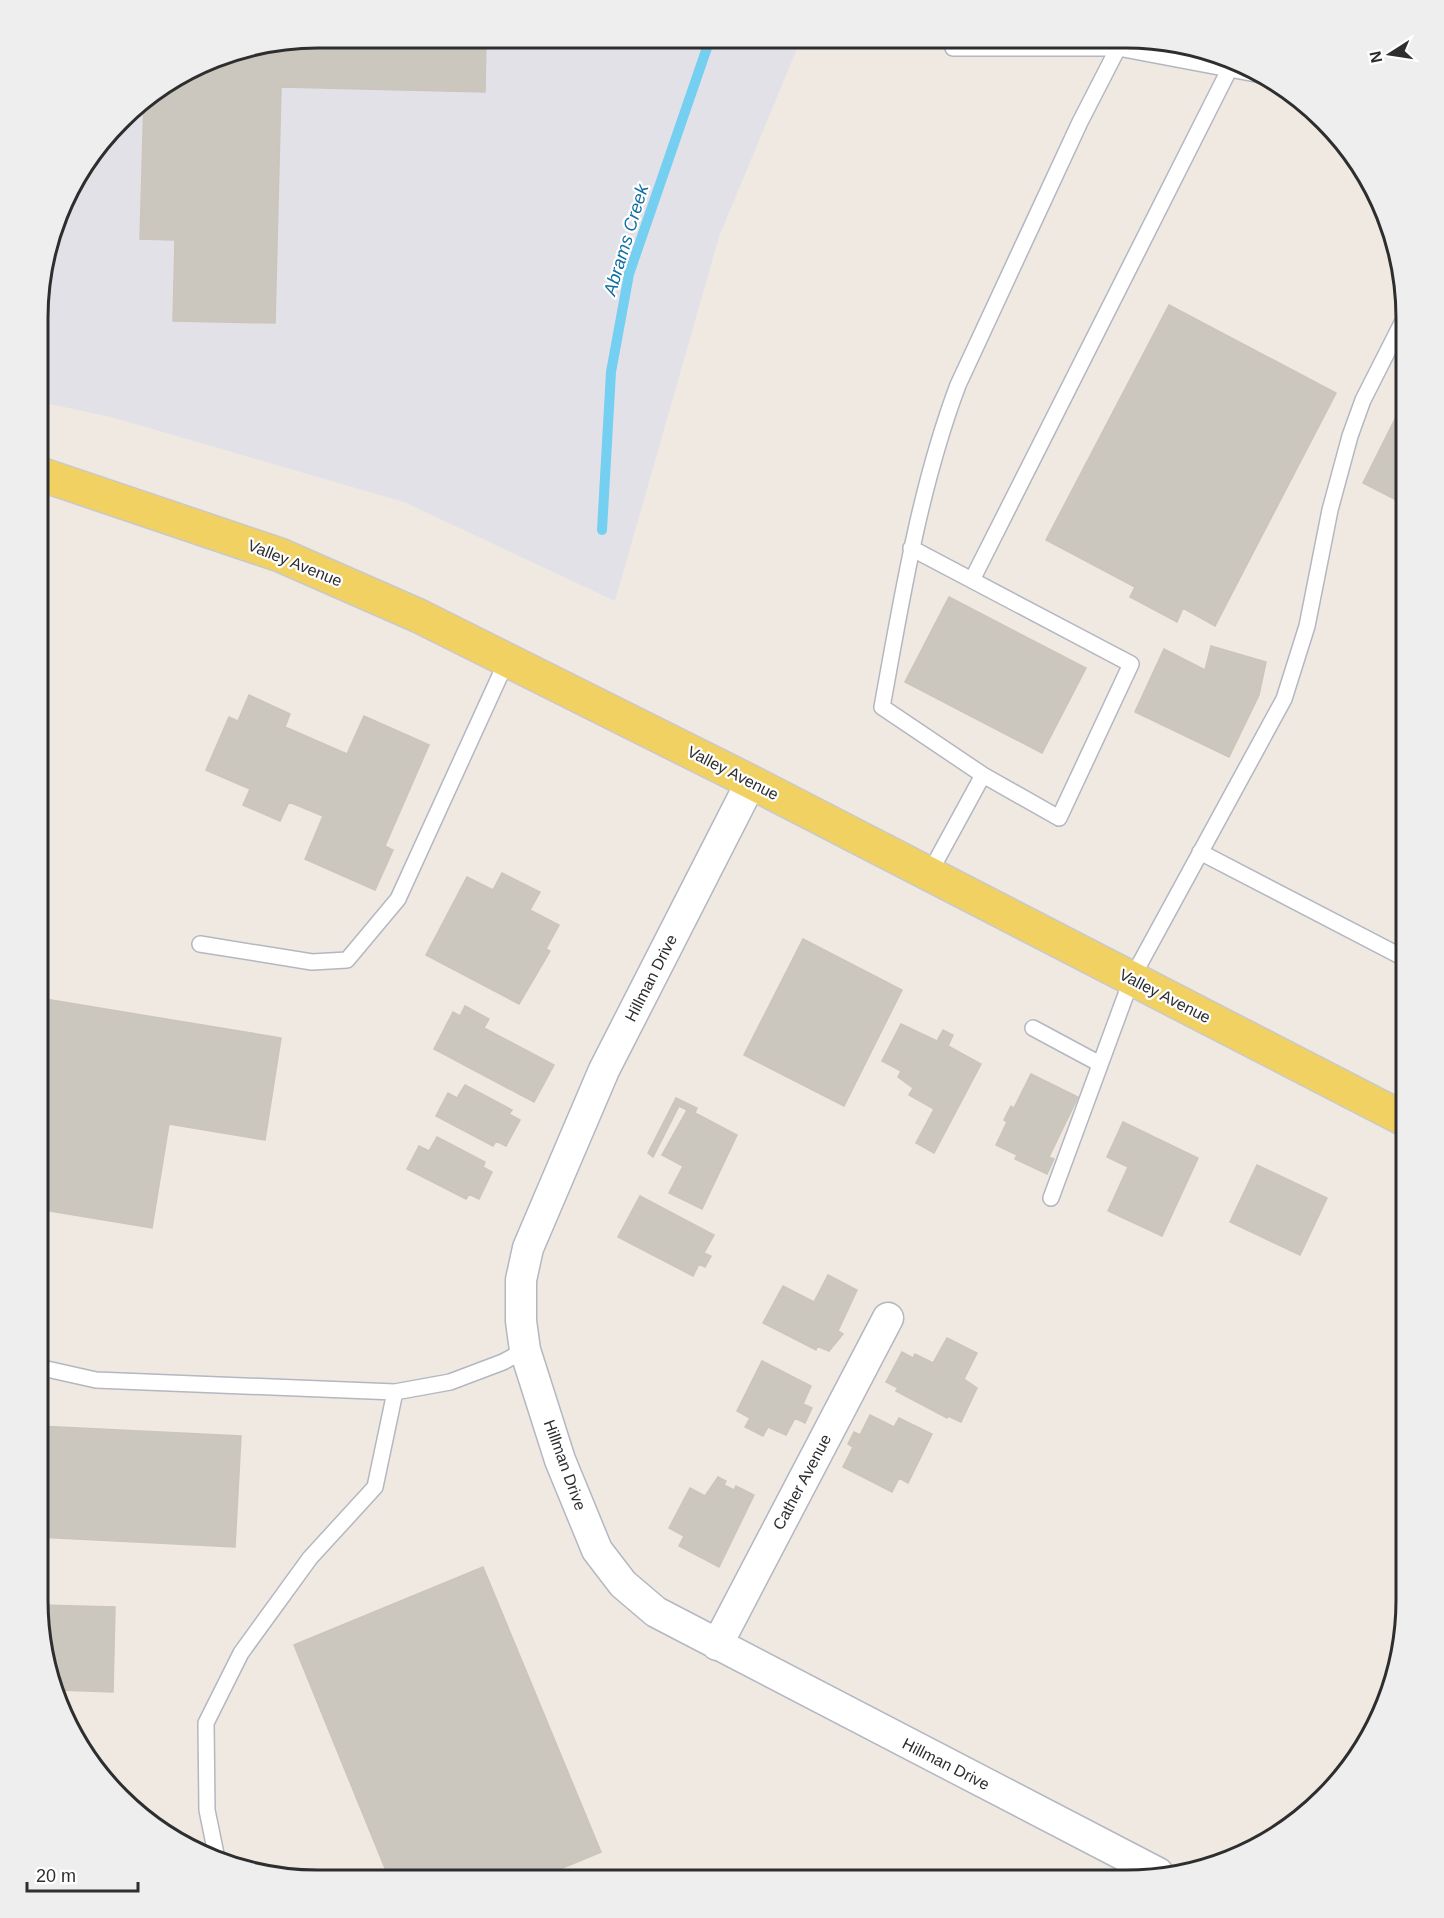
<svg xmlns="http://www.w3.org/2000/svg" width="1444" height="1918" viewBox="0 0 1444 1918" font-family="Helvetica,sans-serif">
<rect width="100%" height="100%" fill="#efe9e1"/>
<path fill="#e3e1e8" d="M318,38L801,39L719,237L615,601L404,502L111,417L40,402V281L75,178L133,107L227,52Z"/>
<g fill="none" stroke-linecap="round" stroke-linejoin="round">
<path stroke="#75cff0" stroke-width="10" d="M602,530L611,372L629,274L710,39"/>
</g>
<path fill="#cbc7bf" stroke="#cbc5ba" stroke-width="1.5" d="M318,38H486L485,92L281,87L275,323L173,321L175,240L140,239L144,101L227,52Z
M1169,305L1336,393L1215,626L1183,608L1177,622L1130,597L1135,587L1046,540Z
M1406,360V383L1397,378Z
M1406,397V505L1363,483Z
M949,597L1086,668L1042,753L905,682Z
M1211,646L1266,662L1259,695L1229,757L1135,712L1164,649L1205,670Z
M249,695L290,714L285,727L347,754L364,716L429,745L385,846L393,850L375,890L305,859L323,816L289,802L280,821L243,805L250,789L206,770L229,717L238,721Z
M502,873L540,892L530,910L559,925L546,949L550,951L519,1004L426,955L467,877L493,890Z
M803,939L902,990L844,1106L744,1055Z
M39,998L281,1038L265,1140L169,1124L152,1228L38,1209Z
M465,1006L489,1019L484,1028L554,1065L534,1102L434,1049L453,1012L460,1016Z
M901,1024L937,1041L943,1030L953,1035L948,1046L981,1064L934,1153L916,1143L934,1109L909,1095L913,1088L898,1077L901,1071L882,1061Z
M1031,1074L1078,1097L1049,1157L1054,1159L1047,1174L1015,1159L1017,1155L996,1145L1007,1122L1004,1120L1011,1106L1014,1108Z
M465,1085L512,1110L509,1114L520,1120L506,1146L496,1141L493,1146L436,1116L448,1093L457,1098Z
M676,1098L697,1108L695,1113L737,1135L702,1209L669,1193L683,1166L662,1155L687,1110L679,1106L653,1157L648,1153Z
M1123,1122L1198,1158L1162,1236L1108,1211L1128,1167L1107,1157Z
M437,1137L485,1162L483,1167L492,1172L479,1199L469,1194L466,1199L407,1169L419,1146L429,1151Z
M1257,1165L1327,1198L1300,1255L1230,1222Z
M640,1196L714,1235L704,1253L711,1256L705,1267L699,1264L693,1276L618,1237Z
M828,1275L857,1290L838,1331L843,1334L829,1351L817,1346L816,1350L763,1323L783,1286L814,1302Z
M947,1338L977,1353L964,1379L977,1388L961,1422L948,1416L947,1418L896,1391L898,1388L886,1382L902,1352L913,1358L915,1354L933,1363Z
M762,1361L811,1386L803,1404L812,1408L805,1423L795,1418L786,1435L768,1427L763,1436L745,1427L750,1418L737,1411Z
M870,1415L894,1427L899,1418L932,1434L908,1483L899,1478L892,1492L843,1467L853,1447L848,1444L854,1432L860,1435Z
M38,1426L241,1436L235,1547L38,1537Z
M718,1477L726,1481L724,1485L734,1490L736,1486L754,1495L719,1567L679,1546L684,1536L669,1528L690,1488L705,1496Z
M483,1567L601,1852L536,1879L389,1878L294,1645Z
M39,1605L115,1607L113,1692L59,1690Z"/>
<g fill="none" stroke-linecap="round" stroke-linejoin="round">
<g stroke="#b4b7c1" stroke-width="18">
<path id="service" d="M1119,40L1118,48L1261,75
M911,548L1131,664L1059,818L983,775L882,707C902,598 919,489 958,385L1080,122L1118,48H953L950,39
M972,580L1229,70
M1200,852L1406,959
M929,874L983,775
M200,944L312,962L347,960L398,899L508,658
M1033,1028L1100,1064
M1051,1198L1132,978L1284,699L1307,626L1330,510L1350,436L1363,400L1406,315
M38,1367L96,1380L395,1392L450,1382L503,1362L525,1350
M216,1854L207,1810L206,1723L241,1653L310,1558L375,1487L395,1392"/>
</g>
<g stroke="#b4b7c1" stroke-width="33">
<path id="minor" d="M751,782L604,1070L528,1248L521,1280V1321L525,1350L560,1460L597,1550L623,1584L656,1612L1158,1873
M717,1645L888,1318"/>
</g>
<g stroke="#c9c9c9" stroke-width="36">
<path id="primary" d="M40,474L280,555L419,616L751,782L1406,1120"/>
</g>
<use href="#service" stroke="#fff" stroke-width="15"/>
<use href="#minor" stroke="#fff" stroke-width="30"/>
<use href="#primary" stroke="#f2d163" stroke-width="33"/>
</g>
<g text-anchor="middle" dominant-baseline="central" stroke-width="4.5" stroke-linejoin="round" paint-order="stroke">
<g font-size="16" fill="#2e2e2e" stroke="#fff">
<text transform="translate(295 563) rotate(22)">Valley Avenue</text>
<text transform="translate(733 773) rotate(27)">Valley Avenue</text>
<text transform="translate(651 978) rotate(-63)">Hillman Drive</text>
<text transform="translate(1165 996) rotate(27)">Valley Avenue</text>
<text transform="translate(565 1465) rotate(70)">Hillman Drive</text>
<text transform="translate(802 1482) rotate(-62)">Cather Avenue</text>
<text transform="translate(946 1764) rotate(27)">Hillman Drive</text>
</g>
<g font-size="18" font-style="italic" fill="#0d6fa3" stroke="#fff">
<text transform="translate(626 240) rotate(-73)">Abrams Creek</text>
</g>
</g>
<path d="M0 0H1444V1918H0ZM318 48H1126A270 270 0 0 1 1396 318V1600A270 270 0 0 1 1126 1870H318A270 270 0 0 1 48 1600V318A270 270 0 0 1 318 48Z" fill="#eee" fill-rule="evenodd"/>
<path fill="none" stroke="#2e2e2e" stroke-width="3" d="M318 48H1126A270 270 0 0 1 1396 318V1600A270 270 0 0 1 1126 1870H318A270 270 0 0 1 48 1600V318A270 270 0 0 1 318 48Z"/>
<g transform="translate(1390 54) rotate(258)" stroke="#ffffff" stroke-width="4.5" paint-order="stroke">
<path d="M0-4.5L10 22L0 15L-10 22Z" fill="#2e2e2e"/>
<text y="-9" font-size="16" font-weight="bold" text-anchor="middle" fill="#2e2e2e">N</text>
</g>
<path d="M27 1882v9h111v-9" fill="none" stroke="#2e2e2e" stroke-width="3"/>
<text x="36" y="1882" font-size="18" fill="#2e2e2e" stroke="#ffffff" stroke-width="4.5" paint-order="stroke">20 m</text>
</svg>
